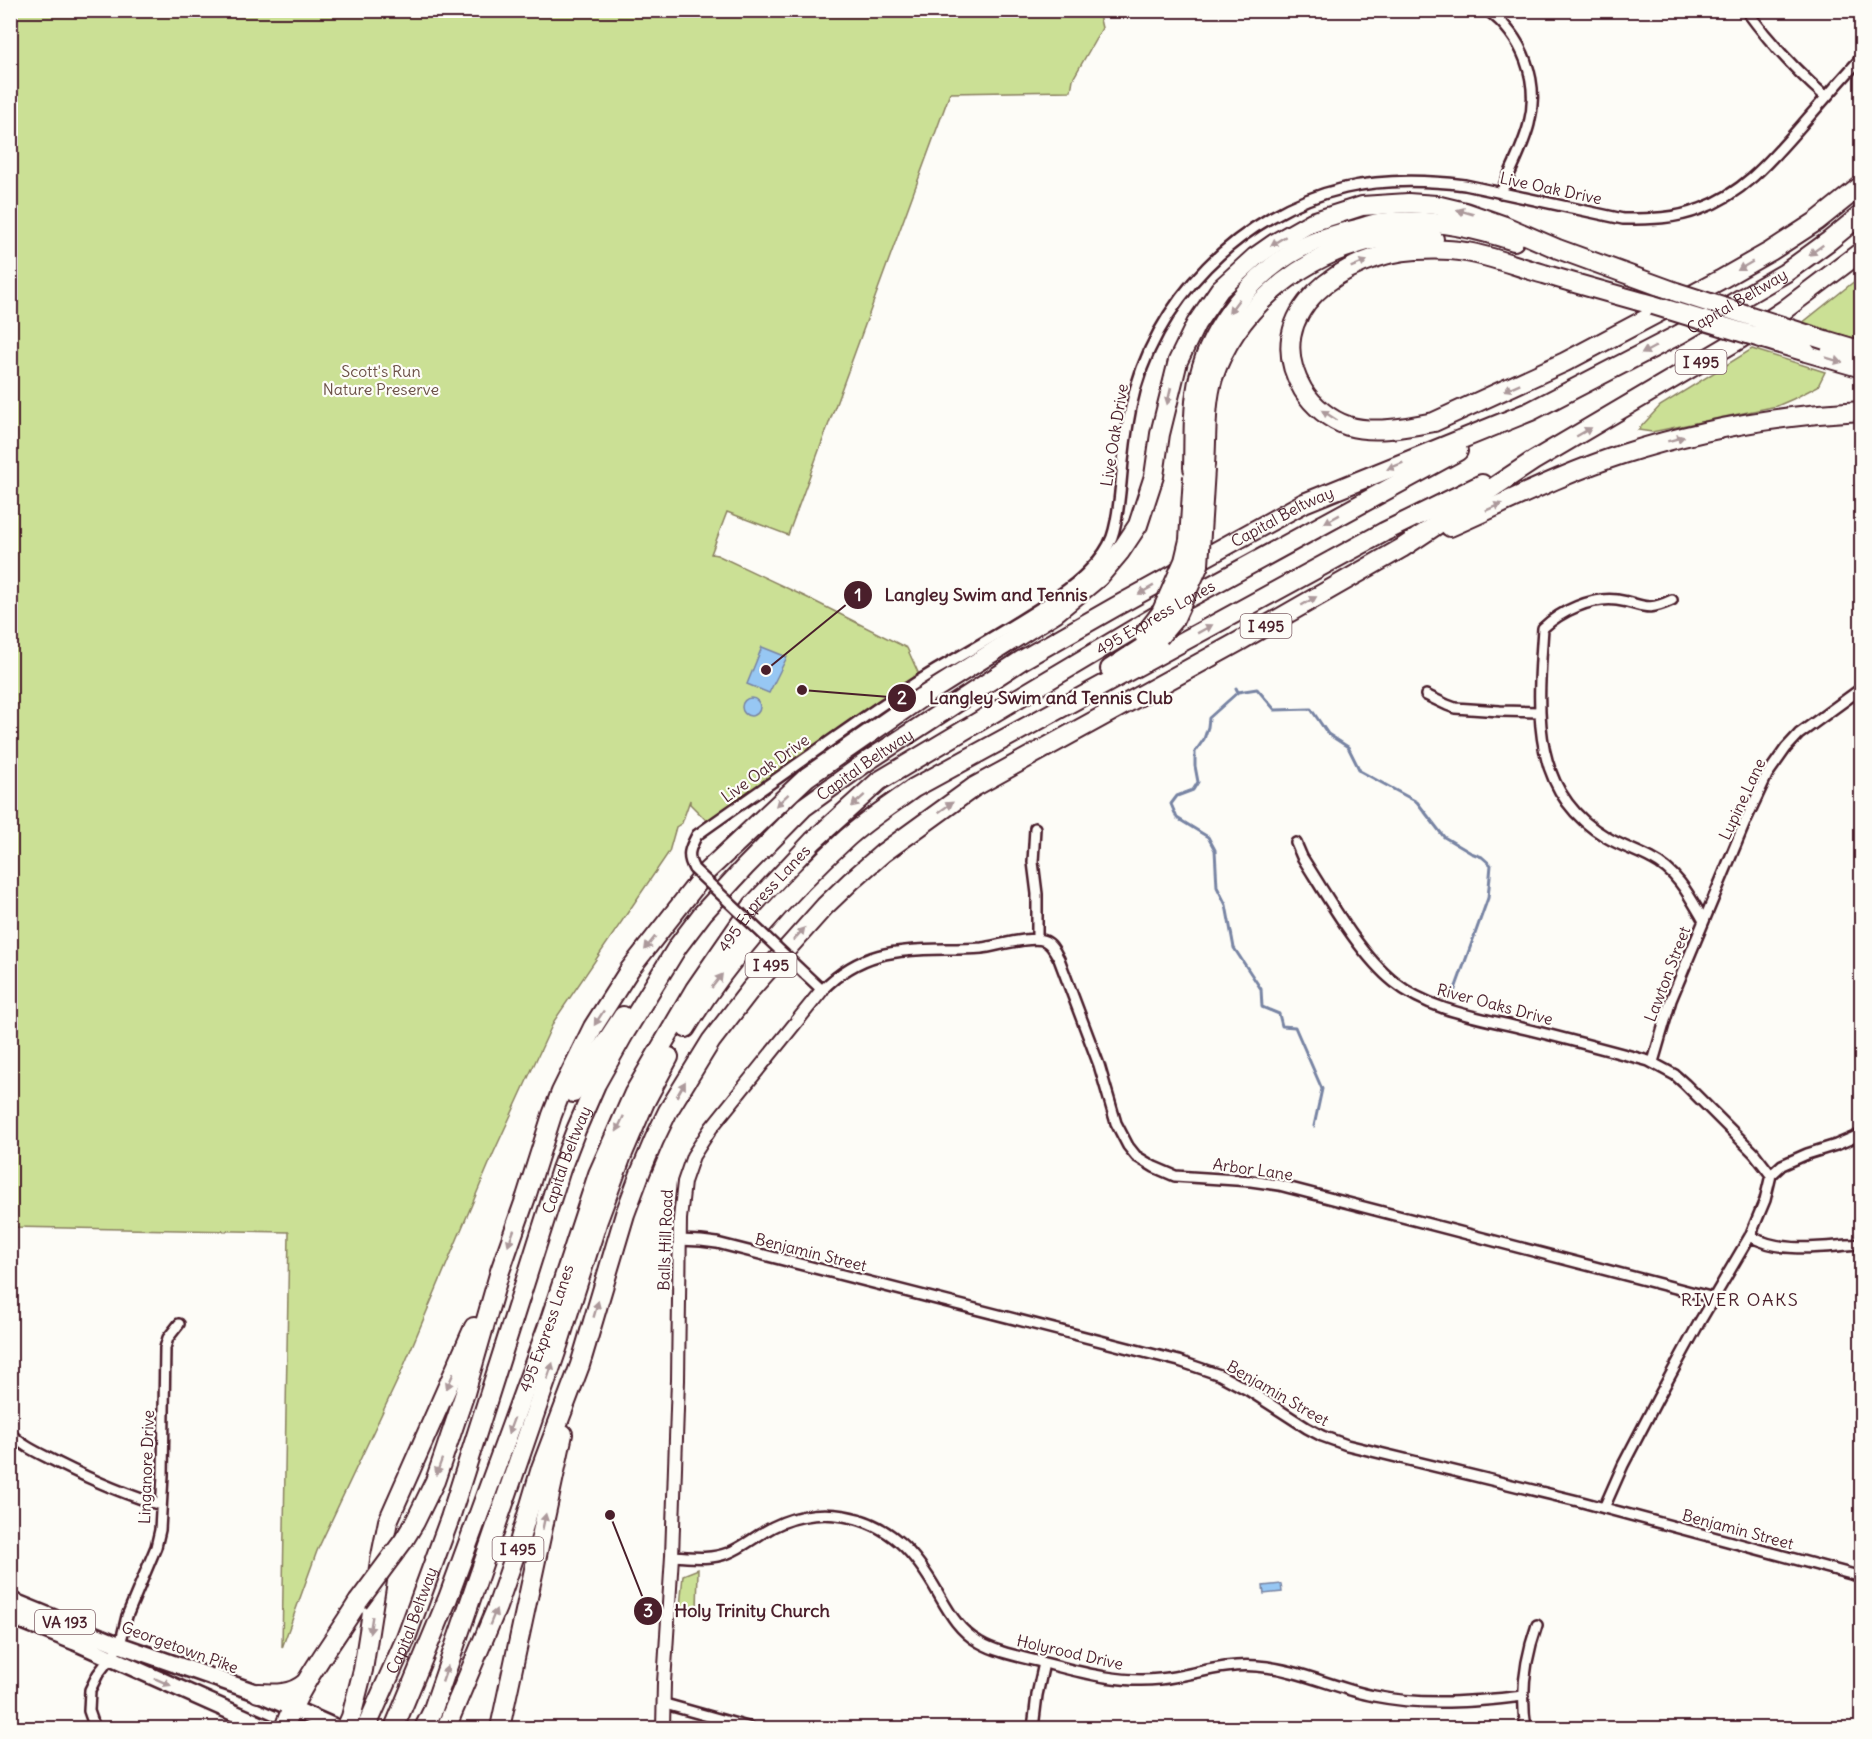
<svg xmlns="http://www.w3.org/2000/svg" width="1872" height="1739" viewBox="0 0 1872 1739" font-family="Delius,sans-serif">
<rect width="100%" height="100%" fill="#fdfcf7"/>
<filter id="ink" filterUnits="userSpaceOnUse"><feTurbulence type="fractalNoise" baseFrequency=".0167" numOctaves="2"/><feDisplacementMap in="SourceGraphic" scale="12" xChannelSelector="R" yChannelSelector="G"/><feConvolveMatrix kernelMatrix="1 2 1 2 8 2 1 2 1" color-interpolation-filters="sRGB"/></filter>
<g filter="url(#ink)">
<path fill="#cbe095" stroke="#8a8060" stroke-width="1.5" d="M11,11H1098L1102,28L1073,79L1071,91L950,93L788,535L727,512L711,554L717,555L808,598L907,648L921,679L707,821L690,804V800L682,823L676,827L669,852L554,1021L494,1152L400,1375L317,1551L282,1648L289,1232L11,1227Z
M1861,276V340L1801,324Z
M1752,349L1825,372L1818,386L1793,399L1777,406L1652,432L1638,430L1660,406Z
M698,1569L697,1612L680,1607L683,1575Z"/>
<path fill="#97c7f3" stroke="#7884a3" stroke-width="1.5" d="M762,647L787,657L769,693L747,684Z
M742 707a9 9 0 1 1 18 0a9 9 0 1 1-18 0Z
M1281,1584L1282,1592L1264,1594L1263,1586Z"/>
<g fill="none" stroke-linecap="round" stroke-linejoin="round">
<path stroke="#7884a3" stroke-width="3" d="M1236,688L1238,692L1209,718L1208,727L1204,739L1195,752V766L1198,782L1193,790L1177,796L1171,804L1177,818L1208,837L1215,850L1217,887L1226,905L1234,948L1261,989L1262,1007L1279,1014L1282,1026L1295,1027L1322,1089L1314,1126
M1238,692L1257,689L1275,710L1311,709L1328,734L1348,747L1360,771L1417,802L1444,837L1471,853L1482,857L1491,865L1488,898L1454,992"/>
<g stroke="#4a1f2b" stroke-width="14">
<path id="minor" d="M1487,10C1523,36 1540,81 1529,124C1523,148 1510,171 1501,193
M1746,10C1770,43 1796,71 1826,97
M1672,600C1644,613 1644,604 1617,600C1591,597 1561,611 1543,628C1538,706 1528,791 1606,837C1621,846 1637,851 1652,859C1678,872 1690,897 1704,921
M1426,695L1447,705L1455,708L1500,711L1539,712
M1035,828L1033,862L1037,894V939
M1296,843L1302,857C1327,896 1359,954 1394,982C1430,1011 1482,1018 1526,1029C1567,1039 1608,1050 1649,1061L1675,1075L1685,1084L1754,1153L1771,1175
M694,869C686,855 690,848 697,835C730,811 763,789 796,765C842,733 888,699 936,670C969,651 1002,632 1035,611C1055,598 1075,586 1091,568C1099,560 1108,548 1112,537C1118,520 1119,500 1121,483C1123,458 1126,432 1131,407C1152,302 1241,212 1345,188C1385,179 1425,180 1465,185L1623,219C1650,219 1675,219 1700,209C1743,194 1772,159 1801,126C1821,103 1841,80 1862,57
M805,974L822,990C860,952 894,950 945,949C957,949 969,949 982,948C997,946 1032,935 1045,941C1052,944 1055,952 1059,959L1099,1065L1116,1123L1128,1146L1136,1156L1154,1167L1175,1176L1251,1181L1279,1185L1714,1298
M1653,1062L1671,1000L1746,820L1767,775L1786,748L1799,734L1862,688
M1750,1236C1784,1255 1825,1246 1862,1244
M679,1240L701,1241L717,1243L1179,1361L1220,1375L1248,1390L1307,1428L1322,1436L1347,1445L1582,1502L1862,1577
M10,1433C23,1447 41,1454 58,1463C92,1480 125,1495 161,1505
M1604,1508L1623,1465L1658,1398L1699,1323L1750,1236L1765,1200L1771,1175L1782,1165L1807,1154L1836,1145L1862,1134
M672,1556C690,1557 710,1560 728,1553C741,1548 752,1539 764,1532C788,1517 817,1511 844,1516C891,1524 916,1554 938,1593C949,1612 959,1631 979,1642C996,1652 1017,1656 1037,1661C1077,1671 1118,1684 1160,1679C1193,1675 1224,1663 1257,1666C1298,1669 1334,1688 1374,1696C1424,1706 1473,1702 1523,1696
M665,1704L751,1728
M95,1728L89,1711L90,1690L98,1674L120,1645L127,1616L156,1547L160,1530L163,1475L165,1348L168,1338L179,1324
M1033,1728L1037,1695L1044,1663
M1526,1728C1520,1692 1525,1659 1537,1625"/>
</g>
<g stroke="#4a1f2b" stroke-width="16">
<path id="tertiary" d="M663,1728L664,1683L672,1556L678,1380L680,1219L684,1182L693,1156L711,1128L822,990"/>
</g>
<g stroke="#4a1f2b" stroke-width="20">
<path id="primary" d="M10,1600L120,1645L258,1693L337,1728
M10,1616L75,1642L268,1728"/>
</g>
<g stroke="#4a1f2b" stroke-width="22">
<g id="motorway">
<path d="M1653,305C1617,295 1580,285 1544,274C1518,267 1492,256 1466,252C1450,249 1432,249 1416,250C1346,254 1257,312 1303,390C1313,406 1330,420 1348,426C1374,434 1408,427 1434,422L1565,362L1720,280L1771,251L1817,221L1862,185"/>
<path d="M1825,340L1862,351"/>
<path d="M1806,352L1862,368"/>
<path d="M1205,465C1207,437 1205,404 1213,378C1235,312 1295,262 1360,243C1383,236 1410,238 1434,239"/>
<path d="M1193,468C1194,440 1192,405 1199,377C1211,326 1254,272 1301,248C1319,239 1338,233 1357,229C1364,227 1372,224 1379,223C1425,217 1471,227 1514,241"/>
<path d="M1450,527C1507,502 1564,473 1623,454C1700,429 1781,415 1862,411"/>
<path d="M1110,669L1159,637"/>
<path d="M686,1028C727,960 789,891 847,838C867,820 892,804 914,788L1384,532L1482,484"/>
<path d="M573,1093L623,1016"/>
<path d="M404,1540L415,1522L435,1481L445,1452L465,1393L500,1271L526,1197L552,1115L561,1092L593,1027L630,969L707,871L807,777L922,697L1055,613L1099,577L1120,552L1138,525L1154,476L1160,434L1178,361L1196,324L1220,289L1255,257L1275,243L1312,222L1362,206L1408,203L1436,205L1465,212L1505,226L1558,249L1676,292"/>
<path d="M258,1693C275,1694 291,1695 305,1683"/>
<path d="M284,1728C301,1682 332,1644 358,1602"/>
<path d="M346,1728L351,1717L363,1670L380,1561L388,1521L474,1327"/>
<path id="s1" d="M366,1728L406,1638L450,1518L561,1169L576,1130L596,1084L624,1034L678,946L703,913L745,867L804,807L869,760L1022,660L1115,607L1304,503L1531,411L1680,334L1785,273L1829,241L1862,214"/>
<path id="s2" d="M394,1728L448,1598L550,1320L598,1174L634,1093L695,989L753,905L813,841L879,781L1161,613L1458,451"/>
<path d="M424,1728L432,1712L556,1352L598,1220L621,1158L645,1102L669,1057"/>
<path d="M446,1728L497,1607L517,1549L541,1468L580,1365L625,1214L641,1171L654,1140L668,1111L711,1041L751,989L825,906L851,881L883,853L974,787L1238,642L1402,548L1533,461L1740,339L1784,310L1862,251"/>
<path d="M500,1728L563,1434"/>
</g>
</g>
<use href="#minor" stroke="#fdfcf7" stroke-width="9"/>
<use href="#tertiary" stroke="#fdfcf7" stroke-width="12"/>
<use href="#primary" stroke="#fdfcf7" stroke-width="15"/>
<use href="#motorway" stroke="#fdfcf7" stroke-width="18"/>
<g stroke="#4a1f2b" stroke-width="14" stroke-linecap="butt">
<path id="minor-bridge" d="M694,869L805,974"/>
</g>
<g stroke="#4a1f2b" stroke-width="22" stroke-linecap="butt">
<path id="motorway-bridge" d="M1676,292L1825,340
M1653,305L1806,352
M1144,635L1161,613L1184,561L1189,540L1193,476
M1159,637L1175,618L1199,565L1205,469
M358,1602L404,1540"/>
</g>
<use href="#minor-bridge" stroke="#fdfcf7" stroke-width="9"/>
<use href="#motorway-bridge" stroke="#fdfcf7" stroke-width="18"/>
</g>
<defs><path id="oneway-solid" d="M-6-.8H1V-3.2L6.5 0L1 3.2V.8H-6Z" transform="scale(1.5)"/></defs>
<g fill="#ac999b">
<use href="#oneway-solid" transform="translate(1465 212) rotate(-164)"/>
<use href="#oneway-solid" transform="translate(1278 241) rotate(148)"/>
<use href="#oneway-solid" transform="translate(1816 250) rotate(144)"/>
<use href="#oneway-solid" transform="translate(1359 264) rotate(-22)"/>
<use href="#oneway-solid" transform="translate(1745 266) rotate(150)"/>
<use href="#oneway-solid" transform="translate(1234 306) rotate(127)"/>
<use href="#oneway-solid" transform="translate(1649 350) rotate(152)"/>
<use href="#oneway-solid" transform="translate(1834 360) rotate(17)"/>
<use href="#oneway-solid" transform="translate(1512 387) rotate(156)"/>
<use href="#oneway-solid" transform="translate(1169 396) rotate(103)"/>
<use href="#oneway-solid" transform="translate(1329 415) rotate(-147)"/>
<use href="#oneway-solid" transform="translate(1584 432) rotate(-30)"/>
<use href="#oneway-solid" transform="translate(1676 439) rotate(-15)"/>
<use href="#oneway-solid" transform="translate(1395 466) rotate(158)"/>
<use href="#oneway-solid" transform="translate(1494 507) rotate(-24)"/>
<use href="#oneway-solid" transform="translate(1332 519) rotate(151)"/>
<use href="#oneway-solid" transform="translate(1146 590) rotate(151)"/>
<use href="#oneway-solid" transform="translate(1309 601) rotate(-30)"/>
<use href="#oneway-solid" transform="translate(1205 629) rotate(-29)"/>
<use href="#oneway-solid" transform="translate(782 800) rotate(137)"/>
<use href="#oneway-solid" transform="translate(858 801) rotate(138)"/>
<use href="#oneway-solid" transform="translate(946 807) rotate(-35)"/>
<use href="#oneway-solid" transform="translate(799 934) rotate(-48)"/>
<use href="#oneway-solid" transform="translate(650 943) rotate(128)"/>
<use href="#oneway-solid" transform="translate(717 981) rotate(-52)"/>
<use href="#oneway-solid" transform="translate(599 1018) rotate(123)"/>
<use href="#oneway-solid" transform="translate(681 1089) rotate(-60)"/>
<use href="#oneway-solid" transform="translate(620 1124) rotate(115)"/>
<use href="#oneway-solid" transform="translate(511 1238) rotate(110)"/>
<use href="#oneway-solid" transform="translate(596 1309) rotate(-74)"/>
<use href="#oneway-solid" transform="translate(550 1371) rotate(-71)"/>
<use href="#oneway-solid" transform="translate(450 1381) rotate(114)"/>
<use href="#oneway-solid" transform="translate(511 1426) rotate(110)"/>
<use href="#oneway-solid" transform="translate(439 1467) rotate(110)"/>
<use href="#oneway-solid" transform="translate(544 1522) rotate(-78)"/>
<use href="#oneway-solid" transform="translate(493 1617) rotate(-68)"/>
<use href="#oneway-solid" transform="translate(371 1625) rotate(99)"/>
<use href="#oneway-solid" transform="translate(445 1674) rotate(-71)"/>
<use href="#oneway-solid" transform="translate(163 1682) rotate(24)"/>
</g>
</g>
<g text-anchor="middle" dominant-baseline="central" stroke-width="4.5" stroke-linejoin="round" paint-order="stroke">
<g fill="#fdfcf7" stroke="#806168" stroke-width="1.5">
<rect x="1675.5" y="350" width="51" height="24" rx="4.5"/>
<rect x="1240.5" y="614" width="51" height="24" rx="4.5"/>
<rect x="745.5" y="953" width="51" height="24" rx="4.5"/>
<rect x="492.5" y="1537" width="51" height="24" rx="4.5"/>
<rect x="35" y="1610" width="60" height="24" rx="4.5"/>
</g>
<g font-size="15" font-weight="bold" fill="#4a1f2b">
<text x="1701" y="362">I 495</text>
<text x="1266" y="626">I 495</text>
<text x="771" y="965">I 495</text>
<text x="518" y="1549">I 495</text>
<text x="65" y="1622">VA 193</text>
</g>
<g font-size="16" fill="#4a1f2b" stroke="#fdfcf7">
<text transform="translate(1551 188) rotate(12)">Live Oak Drive</text>
<text stroke="none"><textPath href="#s1" startOffset="2097">Capital Beltway</textPath></text>
<text transform="translate(1114 435) rotate(-81)">Live Oak Drive</text>
<text stroke="none"><textPath href="#s1" startOffset="1593">Capital Beltway</textPath></text>
<text stroke="none"><textPath href="#s2" startOffset="1400">495 Express Lanes</textPath></text>
<text stroke="none"><textPath href="#s1" startOffset="1107">Capital Beltway</textPath></text>
<text transform="translate(765 768) rotate(-36)">Live Oak Drive</text>
<text transform="translate(1742 799) rotate(-65)">Lupine Lane</text>
<text stroke="none"><textPath href="#s2" startOffset="914">495 Express Lanes</textPath></text>
<text transform="translate(1667 974) rotate(-69)">Lawton Street</text>
<text transform="translate(1495 1004) rotate(15)">River Oaks Drive</text>
<text stroke="none"><textPath href="#s1" startOffset="603">Capital Beltway</textPath></text>
<text transform="translate(1253 1169) rotate(8)">Arbor Lane</text>
<text transform="translate(665 1240) rotate(-88)">Balls Hill Road</text>
<text transform="translate(811 1252) rotate(14)">Benjamin Street</text>
<text stroke="none"><textPath href="#s2" startOffset="428">495 Express Lanes</textPath></text>
<text transform="translate(1278 1393) rotate(30)">Benjamin Street</text>
<text transform="translate(146 1467) rotate(-88)">Linganore Drive</text>
<text transform="translate(1738 1529) rotate(15)">Benjamin Street</text>
<text stroke="none"><textPath href="#s1" startOffset="117">Capital Beltway</textPath></text>
<text transform="translate(180 1647) rotate(20)">Georgetown Pike</text>
<text transform="translate(1070 1652) rotate(13)">Holyrood Drive</text>
</g>
<g font-size="16" fill="#6a4f46" stroke="#fdfcf7">
<text x="381" y="371">Scott's Run<tspan x="381" dy="18">Nature Preserve</tspan></text>
</g>
<g font-size="18" letter-spacing="1.5" fill="#4a1f2b" stroke="#fdfcf7">
<text x="1740" y="1299">RIVER OAKS</text>
</g>
</g>
<path fill="none" stroke="#4a1f2b" stroke-width="2" d="M766 670L858 595M802 690L902 698M610 1515L648 1611"/>
<g fill="#4a1f2b" stroke="#fdfcf7" stroke-width="2">
<circle cx="766" cy="670" r="6"/>
<circle cx="802" cy="690" r="6"/>
<circle cx="610" cy="1515" r="6"/>
<circle cx="858" cy="595" r="15"/>
<circle cx="902" cy="698" r="15"/>
<circle cx="648" cy="1611" r="15"/>
</g>
<g font-size="18" text-anchor="middle" font-weight="bold" fill="#fff">
<text x="858" y="601">1</text>
<text x="902" y="704">2</text>
<text x="648" y="1617">3</text>
</g>
<g font-size="18" text-anchor="middle" font-weight="bold" fill="#4a1f2b" stroke="#fdfcf7" stroke-width="4.5" stroke-linejoin="round" paint-order="stroke">
<text x="986" y="601">Langley Swim and Tennis</text>
<text x="1051" y="704">Langley Swim and Tennis Club</text>
<text x="752" y="1617">Holy Trinity Church</text>
</g>
<rect width="1872" height="1739" fill="none" stroke="#fdfcf7" stroke-width="36"/>
<rect x="18" y="18" width="1836" height="1703" fill="none" stroke="#4a1f2b" stroke-width="2" filter="url(#ink)"/>
</svg>
